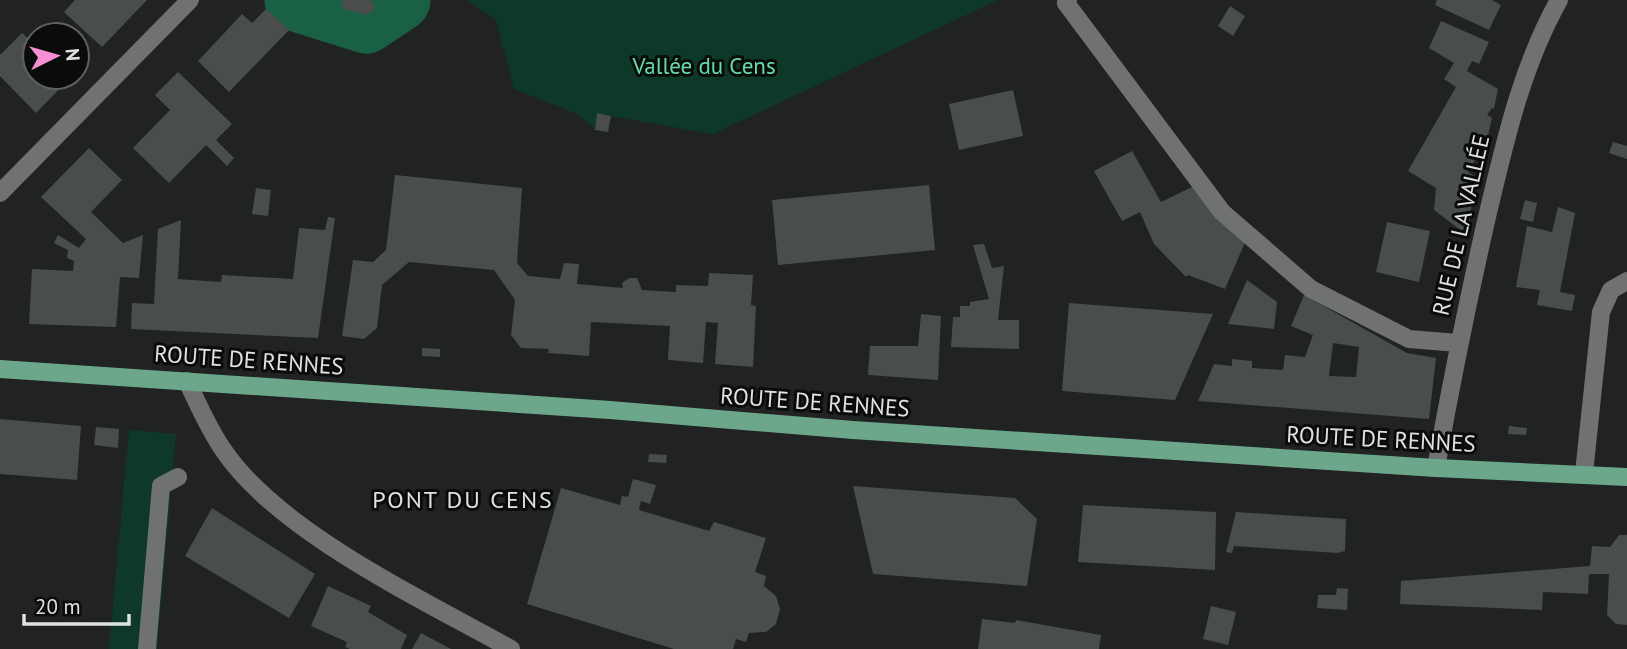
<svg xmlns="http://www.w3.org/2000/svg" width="1627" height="649" font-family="'PT Sans',sans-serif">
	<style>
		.green { fill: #0e3827 }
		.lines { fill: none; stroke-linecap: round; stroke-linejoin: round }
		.river { stroke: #1a6044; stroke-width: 63 }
		.building { fill: #494d4b; fill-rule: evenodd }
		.service { stroke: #6f7270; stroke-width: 18 }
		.minor { stroke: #6f7270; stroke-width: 18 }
		.tertiary { stroke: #6f7270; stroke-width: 18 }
		.primary { stroke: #6ca78c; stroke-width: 18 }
		.labels { text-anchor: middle; stroke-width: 6; stroke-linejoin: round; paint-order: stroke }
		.park-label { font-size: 23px; fill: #63dca8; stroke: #0a0c0b }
		.street-label { font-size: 23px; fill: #e0e2e1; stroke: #0a0c0b }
		.neighbourhood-label { font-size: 24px; letter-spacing: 2px; fill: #e0e2e1; stroke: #0a0c0b }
	</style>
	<rect width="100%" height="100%" fill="#202321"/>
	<g class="green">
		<path d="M467,0H998L713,134L598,114L595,128L577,114L514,89L496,20Z"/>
		<path d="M129,430L176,434L157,649H109Z"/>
	</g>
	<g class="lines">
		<path class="river" d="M296,0L366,22L399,0"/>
	</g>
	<g class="building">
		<path d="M75,0H147L102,47L64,12Z"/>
		<path d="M341,0H370L376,8L366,15L341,8L344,3Z"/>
		<path d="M1437,0H1492L1501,5L1489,30L1435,5Z"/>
		<path d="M1230,6L1245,16L1233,36L1218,26Z"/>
		<path d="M266,9L289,30L229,92L198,61L242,14L252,23Z"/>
		<path d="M1441,21L1489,42L1479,64L1472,61L1467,71L1498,89L1494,109L1492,108L1487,115L1492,118L1487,140L1468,172L1476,177L1472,183L1475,186L1467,201L1472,204L1467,235L1434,210L1436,188L1408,171L1456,87L1444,79L1454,63L1429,48Z"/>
		<path d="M22,33L35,45V77L70,78L36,113L0,76V55Z"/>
		<path d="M178,72L232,124L216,140L234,158L227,166L206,145L169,183L133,148L170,110L155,95Z"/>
		<path d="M1013,90L1023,136L959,150L949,104Z"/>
		<path d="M597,113L611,116L608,132L595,130Z"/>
		<path d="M1613,142L1627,146V159L1609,153Z"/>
		<path d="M89,148L122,180L91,212L123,243L143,235L139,278L120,277L116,327L29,324L32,269L73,271L74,261L67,258L68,250L54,243L58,235L79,248L86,239L41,197Z"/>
		<path d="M1132,151L1161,202L1194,186L1246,240L1225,289L1188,275L1186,277L1154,244L1140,212L1122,221L1094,171Z"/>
		<path d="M395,175L522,188L517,263L528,276L560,279L564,263L579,264L577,284L623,288L622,283L629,278H637L642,290L676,292V285L708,286L709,273L753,275L751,305L756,306L753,367L715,364L718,323L706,322L703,363L668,360L670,326L591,322L589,356L548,353L549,349L521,348L511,335L515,300L494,270L409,262L382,285L377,328L364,339L342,336L353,260L373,262L386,250Z"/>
		<path d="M929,185L935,250L778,265L772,200Z"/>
		<path d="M256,188L271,190L268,216L252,214Z"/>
		<path d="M1525,200L1537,203L1533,222L1520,219Z"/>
		<path d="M1558,207L1575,213L1560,292L1575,295L1572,311L1537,305L1540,290L1516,287L1527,226L1552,232Z"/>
		<path d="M328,217L335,218L318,338L131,329L132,303L154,304L158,229L181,220L178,279L221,282L222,275L293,279L299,228L325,230Z"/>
		<path d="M1387,222L1430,231L1419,282L1376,272Z"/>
		<path d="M984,244L992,268L1004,266L998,320H1019V349L951,347L953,317H960V306H970V302L989,299L973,245Z"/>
		<path d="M1247,280L1277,302L1274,329L1228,324Z"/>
		<path d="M1304,295L1407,353L1436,358L1429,419L1198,401L1214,364L1232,366V359L1252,361V368L1283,370L1285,355L1305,357L1313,335L1291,326ZM1333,343L1359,347L1356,377L1329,376Z"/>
		<path d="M1069,303L1213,314L1175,400L1062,391Z"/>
		<path d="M921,314L941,316L938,380L868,375L870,346H918Z"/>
		<path d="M422,348L440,349V357L422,356Z"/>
		<path d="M0,419L81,426L77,480L0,474Z"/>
		<path d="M1509,426L1527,428L1526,435L1508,434Z"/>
		<path d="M96,427L119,429L118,448L94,445Z"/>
		<path d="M649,454L667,455L666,463L648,462Z"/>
		<path d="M633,479L656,485L650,504L641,501L639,510L709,531L714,522L766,538L755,572L766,576L764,586L776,596L780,609L776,624L766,632L749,633L746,642L736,639L733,649H674L527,604L561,488L620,505L622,496L628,497Z"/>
		<path d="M853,486L1015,498L1037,519L1027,586L873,574Z"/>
		<path d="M1083,505L1216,512L1215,570L1078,562Z"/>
		<path d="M212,508L315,574L289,618L185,556Z"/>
		<path d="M1236,512L1346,519L1345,551L1337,553L1234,546L1232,553L1226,552Z"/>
		<path d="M1619,535H1627V625L1616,624L1607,615L1609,574H1589L1588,594L1543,592L1542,610L1400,604L1401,581L1590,566L1592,546L1610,547Z"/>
		<path d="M328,586L371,606L368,612L407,635L401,649H350L345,647L347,642L311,626Z"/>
		<path d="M1337,588L1348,589L1347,610L1317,608L1318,595H1336Z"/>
		<path d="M1211,606L1236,612L1228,645L1203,639Z"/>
		<path d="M982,619L1015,623L1016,620L1101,635L1099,649H978Z"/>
		<path d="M421,633L451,649H412Z"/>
	</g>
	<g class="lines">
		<path class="service" d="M147,649L161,486L178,477"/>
		<g class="minor">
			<path d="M1068,0L1066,3L1222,212L1311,289L1409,339L1458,343"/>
			<path d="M187,381C198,404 209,430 224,451C280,533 424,600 511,649"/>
			<path d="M1436,468C1451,384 1468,300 1487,217C1505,142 1521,68 1559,0"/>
			<path d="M1584,473L1601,312L1611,290L1627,281"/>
		</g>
		<path class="tertiary" d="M0,193L190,0"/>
		<path class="primary" d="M0,369L610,410L853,430L1436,468L1627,477"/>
	</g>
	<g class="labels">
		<g class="park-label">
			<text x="704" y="74">Vallée du Cens</text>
		</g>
		<g class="street-label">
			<text transform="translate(1461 225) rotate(-77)" y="8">RUE DE LA VALLÉE</text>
			<text transform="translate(249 360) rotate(4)" y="8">ROUTE DE RENNES</text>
			<text transform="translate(815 402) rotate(4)" y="8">ROUTE DE RENNES</text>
			<text transform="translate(1381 439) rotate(3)" y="8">ROUTE DE RENNES</text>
		</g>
		<g class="neighbourhood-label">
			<text x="463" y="508">PONT DU CENS</text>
		</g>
	</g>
	<g transform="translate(56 56) rotate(85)"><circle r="33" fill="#0a0c0b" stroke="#606261" stroke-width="2"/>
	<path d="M0-5L12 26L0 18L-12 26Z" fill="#f690d0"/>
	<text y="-10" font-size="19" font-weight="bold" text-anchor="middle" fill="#e0e2e1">N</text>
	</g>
	<path d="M24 614v10h105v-10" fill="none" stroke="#e0e2e1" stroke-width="3.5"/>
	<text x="35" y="614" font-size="21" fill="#e0e2e1" stroke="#0a0c0b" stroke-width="5" paint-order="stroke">20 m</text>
</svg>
